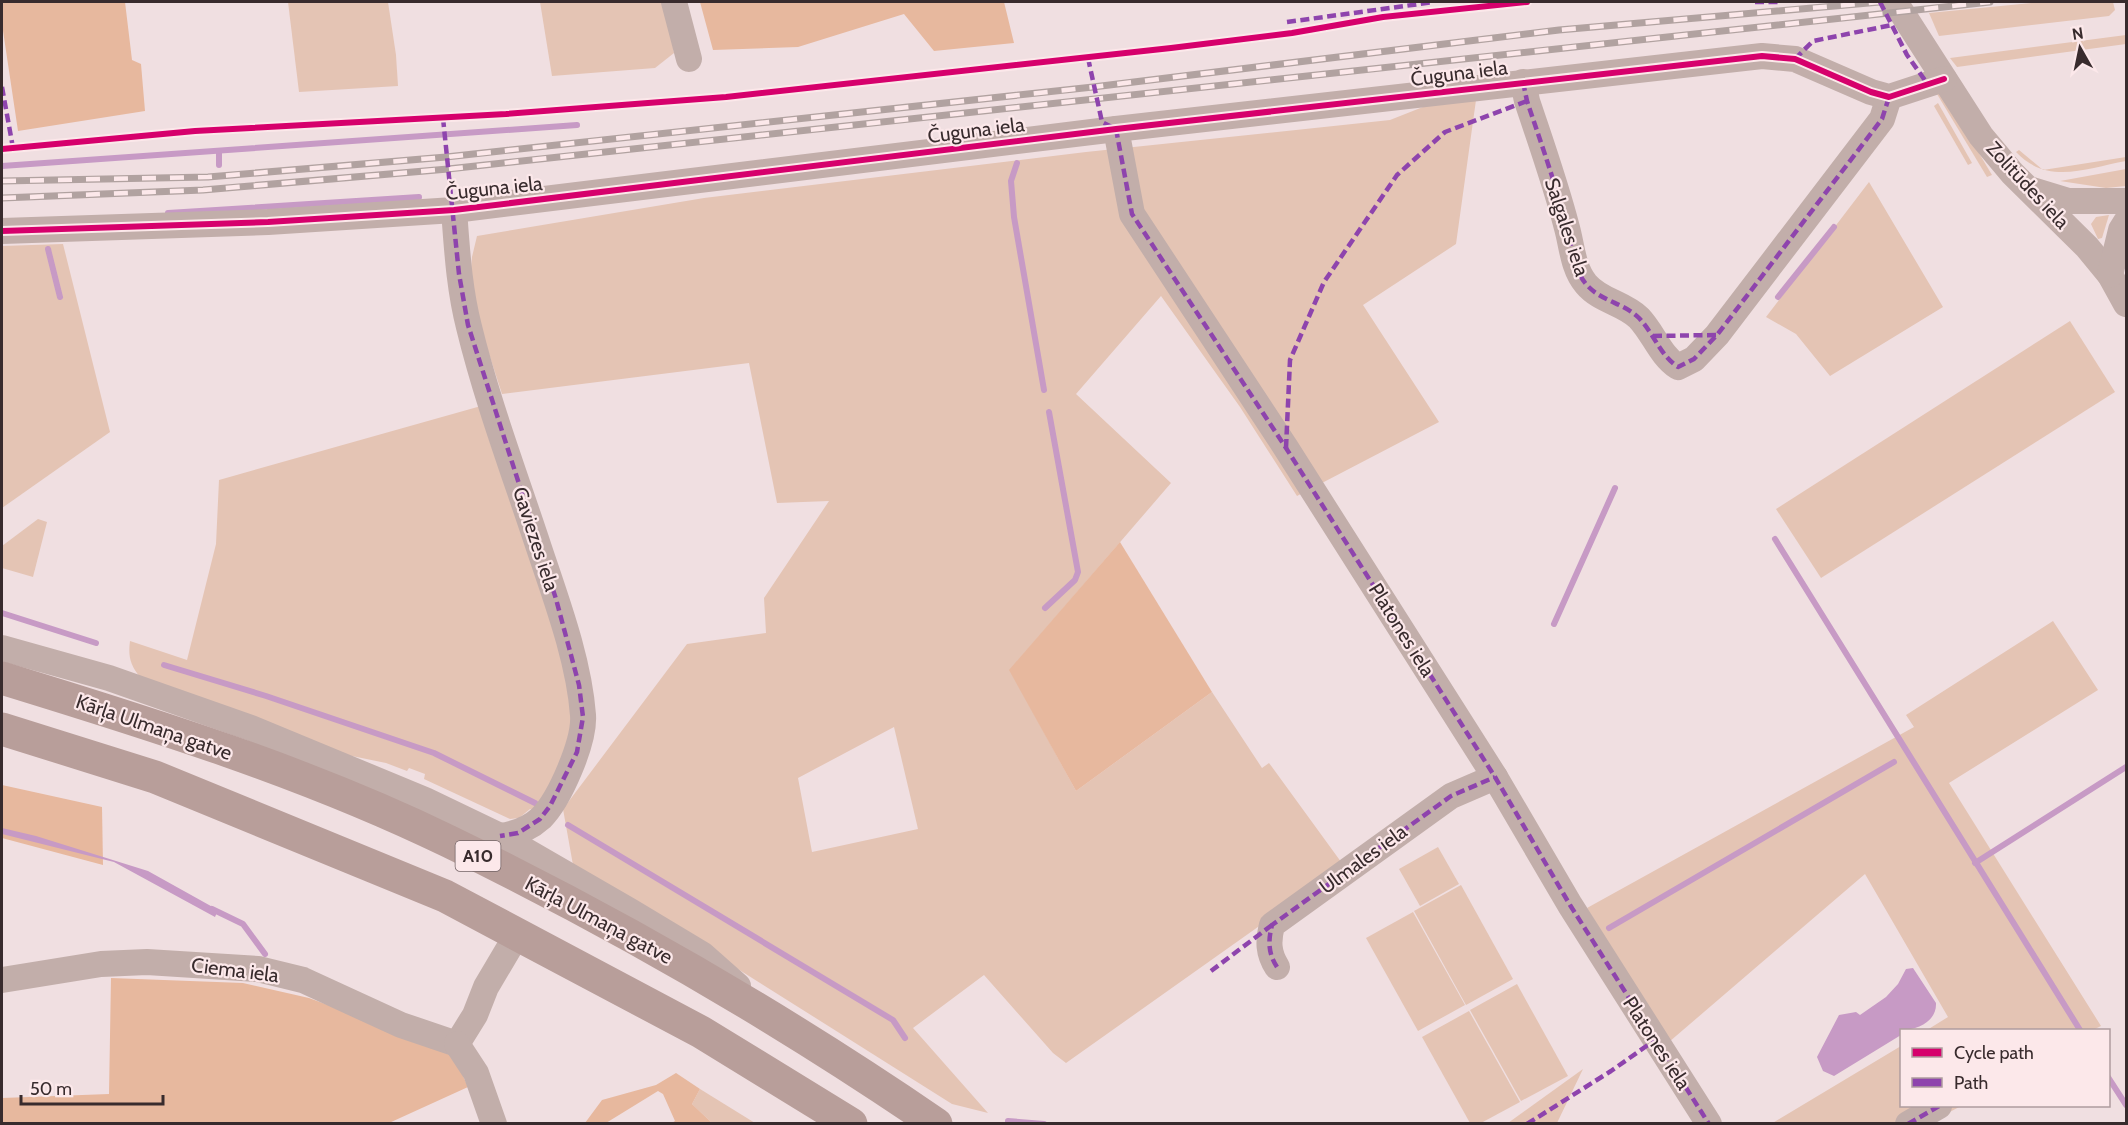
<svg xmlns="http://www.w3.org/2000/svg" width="2128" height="1125" font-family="Cabin,sans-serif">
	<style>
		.green { fill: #e4c4b4; fill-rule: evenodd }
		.forest { fill: #e7b89e }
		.water { fill: #c79ac5 }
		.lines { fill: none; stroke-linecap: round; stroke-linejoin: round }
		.stream { stroke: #c79ac5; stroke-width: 6 }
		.minor { stroke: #c2aeaa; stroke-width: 26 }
		.highway { stroke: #b89e9a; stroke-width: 33 }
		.rail-casing { stroke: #b1a2a0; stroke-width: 7 }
		.rail { stroke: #fce8ea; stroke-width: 4.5; stroke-dasharray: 14; stroke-linecap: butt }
		.quiet { stroke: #8e44ad; stroke-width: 4.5; stroke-dasharray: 9 4.5; stroke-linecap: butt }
		.cycleway-casing { stroke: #fce8ea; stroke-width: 10 }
		.cycleway { stroke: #d6006c; stroke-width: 6 }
		.labels { text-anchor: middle; stroke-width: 4.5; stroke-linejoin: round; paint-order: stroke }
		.shield { fill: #fce8ea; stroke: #736466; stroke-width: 1.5 }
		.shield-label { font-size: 18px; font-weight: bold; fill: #382b2d }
		.street-label { font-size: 20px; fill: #382b2d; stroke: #fce8ea }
	</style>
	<rect width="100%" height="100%" fill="#f0dfe1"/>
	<g class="green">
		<path d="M288,2H388L396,55L398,86L299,92Z"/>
		<path d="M540,2H666L674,53L655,68L552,76Z"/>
		<path d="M2043,2H2113L2115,10L2109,16L1939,36L1929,13Z"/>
		<path d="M2126,35V44L1957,67L1950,58Z"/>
		<path d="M1942,91L1992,175L1987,177L1937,94Z"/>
		<path d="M1476,100L1456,244L1363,305L1439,422L1297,496L1240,407L1161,296L1076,394L1171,483L1010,670L1076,791L1212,692L1262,768L1269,763L1344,866L1066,1063L1053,1053L984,975L913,1028L988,1113L952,1104L573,865L563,809L687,644L766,633L764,598L829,501L777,503L749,363L502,394L469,292L472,257L477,236L704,198L1086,152L1390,120L1433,103ZM894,727L918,829L812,852L798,778Z"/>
		<path d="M1938,103L1972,163L1968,165L1938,113L1934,106Z"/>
		<path d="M2019,150L2043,170L2126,157V161C2087,168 2048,186 2016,152Z"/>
		<path d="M2126,169V186L2106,188L2060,181Z"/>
		<path d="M1869,182L1943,307L1830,376L1796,334L1766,317Z"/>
		<path d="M2109,215L2102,238L2098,239L2091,224L2096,217Z"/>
		<path d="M63,244L110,432L2,508V246Z"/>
		<path d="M2070,321L2115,392L1821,578L1776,509Z"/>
		<path d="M481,406L575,690L573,730L548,791L535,811L530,809L519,818L510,819L424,779L425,774L409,768L407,771L386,763L347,755L140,677C130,665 128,656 130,641L187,660L216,544L219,480Z"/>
		<path d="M38,519L47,522L33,577L2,568V546Z"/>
		<path d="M2053,621L2098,690L1949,783L2101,1026L2093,1030H1927L1948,1017L1865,874L1669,1042L1587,908L1914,727L1906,715Z"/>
		<path d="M1438,847L1459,884L1420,906L1399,869Z"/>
		<path d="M1461,885L1513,979L1466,1005L1414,911Z"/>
		<path d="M1413,912L1465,1005L1418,1031L1366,938Z"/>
		<path d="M1517,984L1568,1076L1521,1101L1470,1010Z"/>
		<path d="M1469,1011L1520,1102L1481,1123H1470L1422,1037Z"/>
		<path d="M1901,1046L1902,1106H1961L1929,1123L1771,1124Z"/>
		<path d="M1583,1069L1557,1123H1508Z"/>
		<path d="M700,1089L755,1123H712L692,1104Z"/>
	</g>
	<g class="forest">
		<path d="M2,2H125L132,60L141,64L145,111L18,131L2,24Z"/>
		<path d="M700,2H1004L1014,43L934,51L904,14L798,47L713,50Z"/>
		<path d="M1120,542L1212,692L1076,791L1009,670Z"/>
		<path d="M2,785L102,807L103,865L2,838Z"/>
		<path d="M111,978L243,983L309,998L452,1051L468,1087L389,1123L2,1124V1098L109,1094Z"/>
		<path d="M676,1073L700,1089L692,1104L712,1123H672L675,1121L663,1094L658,1091L606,1123H585L602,1100L656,1085Z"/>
	</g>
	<g class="water">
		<path d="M2,828L36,836L148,871L218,910L215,917L114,862L2,834Z"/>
		<path d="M1913,968L1936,1003C1937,1021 1918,1030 1902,1030L1901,1035L1834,1076L1823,1071L1817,1057L1839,1015L1856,1012L1860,1015L1886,997L1898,984L1906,969Z"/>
	</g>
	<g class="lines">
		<g class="stream">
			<path d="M219,152V165"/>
			<path d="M1017,163L1011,181L1014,217L1044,390"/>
			<path d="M2,166L577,125"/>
			<path d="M168,213L419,197"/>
			<path d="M48,249L60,297"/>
			<path d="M1778,297L1834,227"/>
			<path d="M1775,539L2080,1030"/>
			<path d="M1045,608L1075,580L1078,572L1049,412"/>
			<path d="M2,613L96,643"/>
			<path d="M1554,624L1615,488"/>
			<path d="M164,665L266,696L434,753L535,803"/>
			<path d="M568,825L893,1020L905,1038"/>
			<path d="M1975,863L2126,767"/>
			<path d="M212,909L243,924L265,954"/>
			<path d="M1609,928L1894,762"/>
			<path d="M2108,1077L2126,1105"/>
			<path d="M1008,1121L1044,1124"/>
		</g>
		<g class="minor">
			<path d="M674,2L689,59"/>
			<path d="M1895,2L1981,136L2012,173L2087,247L2110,275L2126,304"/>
			<path d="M1523,82L1527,101C1541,143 1556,185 1567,228C1572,246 1573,269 1586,284C1600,301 1624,303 1639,318C1654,334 1660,355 1678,367L1694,359L1717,335L1882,119L1889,97"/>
			<path d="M1116,129L1132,214L1286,448L1495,777L1570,905L1709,1124"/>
			<path d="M2032,190L2068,201H2126"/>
			<path d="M454,210C457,249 459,288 469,327C487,401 515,475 539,548C556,599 579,660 583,715C585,741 560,799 541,818C529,829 515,834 500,836"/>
			<path d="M2,231L268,222L454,210L1116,129L1762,56L1795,59L1871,92L1889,97L1944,79"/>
			<path d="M2110,275L2121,230L2126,222"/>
			<path d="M2,648L109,678L251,728L425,800L500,836L630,911L703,955L738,986"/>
			<path d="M1277,967C1268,953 1268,941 1272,925L1451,796L1495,777"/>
			<path d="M2,980L101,964L147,962L258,969L303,980L401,1025L457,1044"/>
			<path d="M457,1044L475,1015L486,987L518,933"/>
			<path d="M457,1044L476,1073L494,1124"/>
			<path d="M1908,1124L1939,1106"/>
		</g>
		<g class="highway">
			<path d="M2,678C152,724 306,772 448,841C617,923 781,1018 936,1124"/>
			<path d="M2,729L155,777L445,896L701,1032L851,1124"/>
		</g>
		<g class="rail-casing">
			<g id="rail">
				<path d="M2,181L208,177L446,157L1093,87L1559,30L1880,2"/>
				<path d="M2,198L203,190L448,169L1990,2"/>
			</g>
		</g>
		<use href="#rail" class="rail"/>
		<g class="quiet">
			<path d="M1755,2H1780"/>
			<path d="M1880,2L1907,55L1929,86"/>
			<path d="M1287,22L1434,2"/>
			<path d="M1088,58L1102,122L1116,129L1132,214L1286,448L1495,777L1570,905L1709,1124"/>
			<path d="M1795,59L1813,41L1892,25"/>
			<path d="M1523,82L1527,101C1541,143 1556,185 1567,228C1572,246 1573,269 1586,284C1600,301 1624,303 1639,318C1654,334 1660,355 1678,367L1694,359L1717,335L1882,119L1889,97"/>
			<path d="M2,87L13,148"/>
			<path d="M443,118L459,274L468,325L556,599L579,685L583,717L577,752L550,806L540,819L518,833L500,836"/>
			<path d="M1653,336L1717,335"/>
			<path d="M1286,448L1290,360L1324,282L1397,175L1445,132L1527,101"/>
			<path d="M1277,967C1268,953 1268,941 1272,925L1451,796L1495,777"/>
			<path d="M1211,971L1272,925"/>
			<path d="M1527,1124L1611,1071L1655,1040"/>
			<path d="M1908,1124L1939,1106"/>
		</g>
		<g class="cycleway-casing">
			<g id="cycleway">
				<path d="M2,149L195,131L506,114L726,97L1171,48L1292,33L1383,17L1527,2"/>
				<path d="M2,231L268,222L454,210L1116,129L1762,56L1795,59L1871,92L1889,97L1944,79"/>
			</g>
		</g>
		<use href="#cycleway" class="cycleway"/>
	</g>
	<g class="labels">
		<rect class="shield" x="455.5" y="841" width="45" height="30" rx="4.5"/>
		<g class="shield-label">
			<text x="478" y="862">A10</text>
		</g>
		<g class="street-label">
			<text transform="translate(1459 73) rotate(-7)" y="7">Čuguna iela</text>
			<text transform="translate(976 130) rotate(-7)" y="7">Čuguna iela</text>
			<text transform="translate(2028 185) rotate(47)" y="7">Zolitūdes iela</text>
			<text transform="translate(494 188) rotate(-6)" y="7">Čuguna iela</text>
			<text transform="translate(1567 227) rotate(72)" y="7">Salgales iela</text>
			<text transform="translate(536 539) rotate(72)" y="7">Gaviezes iela</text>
			<text transform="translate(1402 630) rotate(58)" y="7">Platones iela</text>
			<text transform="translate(154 727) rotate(19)" y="7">Kārļa Ulmaņa gatve</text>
			<text transform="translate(1363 859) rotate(-36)" y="7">Ulmales iela</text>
			<text transform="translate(599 920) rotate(28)" y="7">Kārļa Ulmaņa gatve</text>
			<text transform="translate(235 970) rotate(7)" y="7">Ciema iela</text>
			<text transform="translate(1657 1043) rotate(57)" y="7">Platones iela</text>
		</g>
	</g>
	<rect width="2128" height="1125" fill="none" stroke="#382b2d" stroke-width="6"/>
	<rect x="1900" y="1029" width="210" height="78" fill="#fce8ea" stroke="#ae9c9e" stroke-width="1.5"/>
	<rect x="1912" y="1048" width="30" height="9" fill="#d6006c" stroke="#ae9c9e" stroke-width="1.5"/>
	<text x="1954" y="1059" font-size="18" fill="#382b2d">Cycle path</text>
	<rect x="1912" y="1078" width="30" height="9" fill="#8e44ad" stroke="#ae9c9e" stroke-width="1.5"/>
	<text x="1954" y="1089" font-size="18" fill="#382b2d">Path</text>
	<g transform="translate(2080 48) rotate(351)" stroke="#fce8ea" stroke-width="4.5" paint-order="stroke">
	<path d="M0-4.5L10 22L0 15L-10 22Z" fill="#382b2d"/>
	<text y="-9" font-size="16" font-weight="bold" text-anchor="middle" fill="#382b2d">N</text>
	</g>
	<path d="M21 1095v9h142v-9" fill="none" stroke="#382b2d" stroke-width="3"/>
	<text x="30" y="1095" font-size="18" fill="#382b2d" stroke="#fce8ea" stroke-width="4.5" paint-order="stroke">50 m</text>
</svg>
